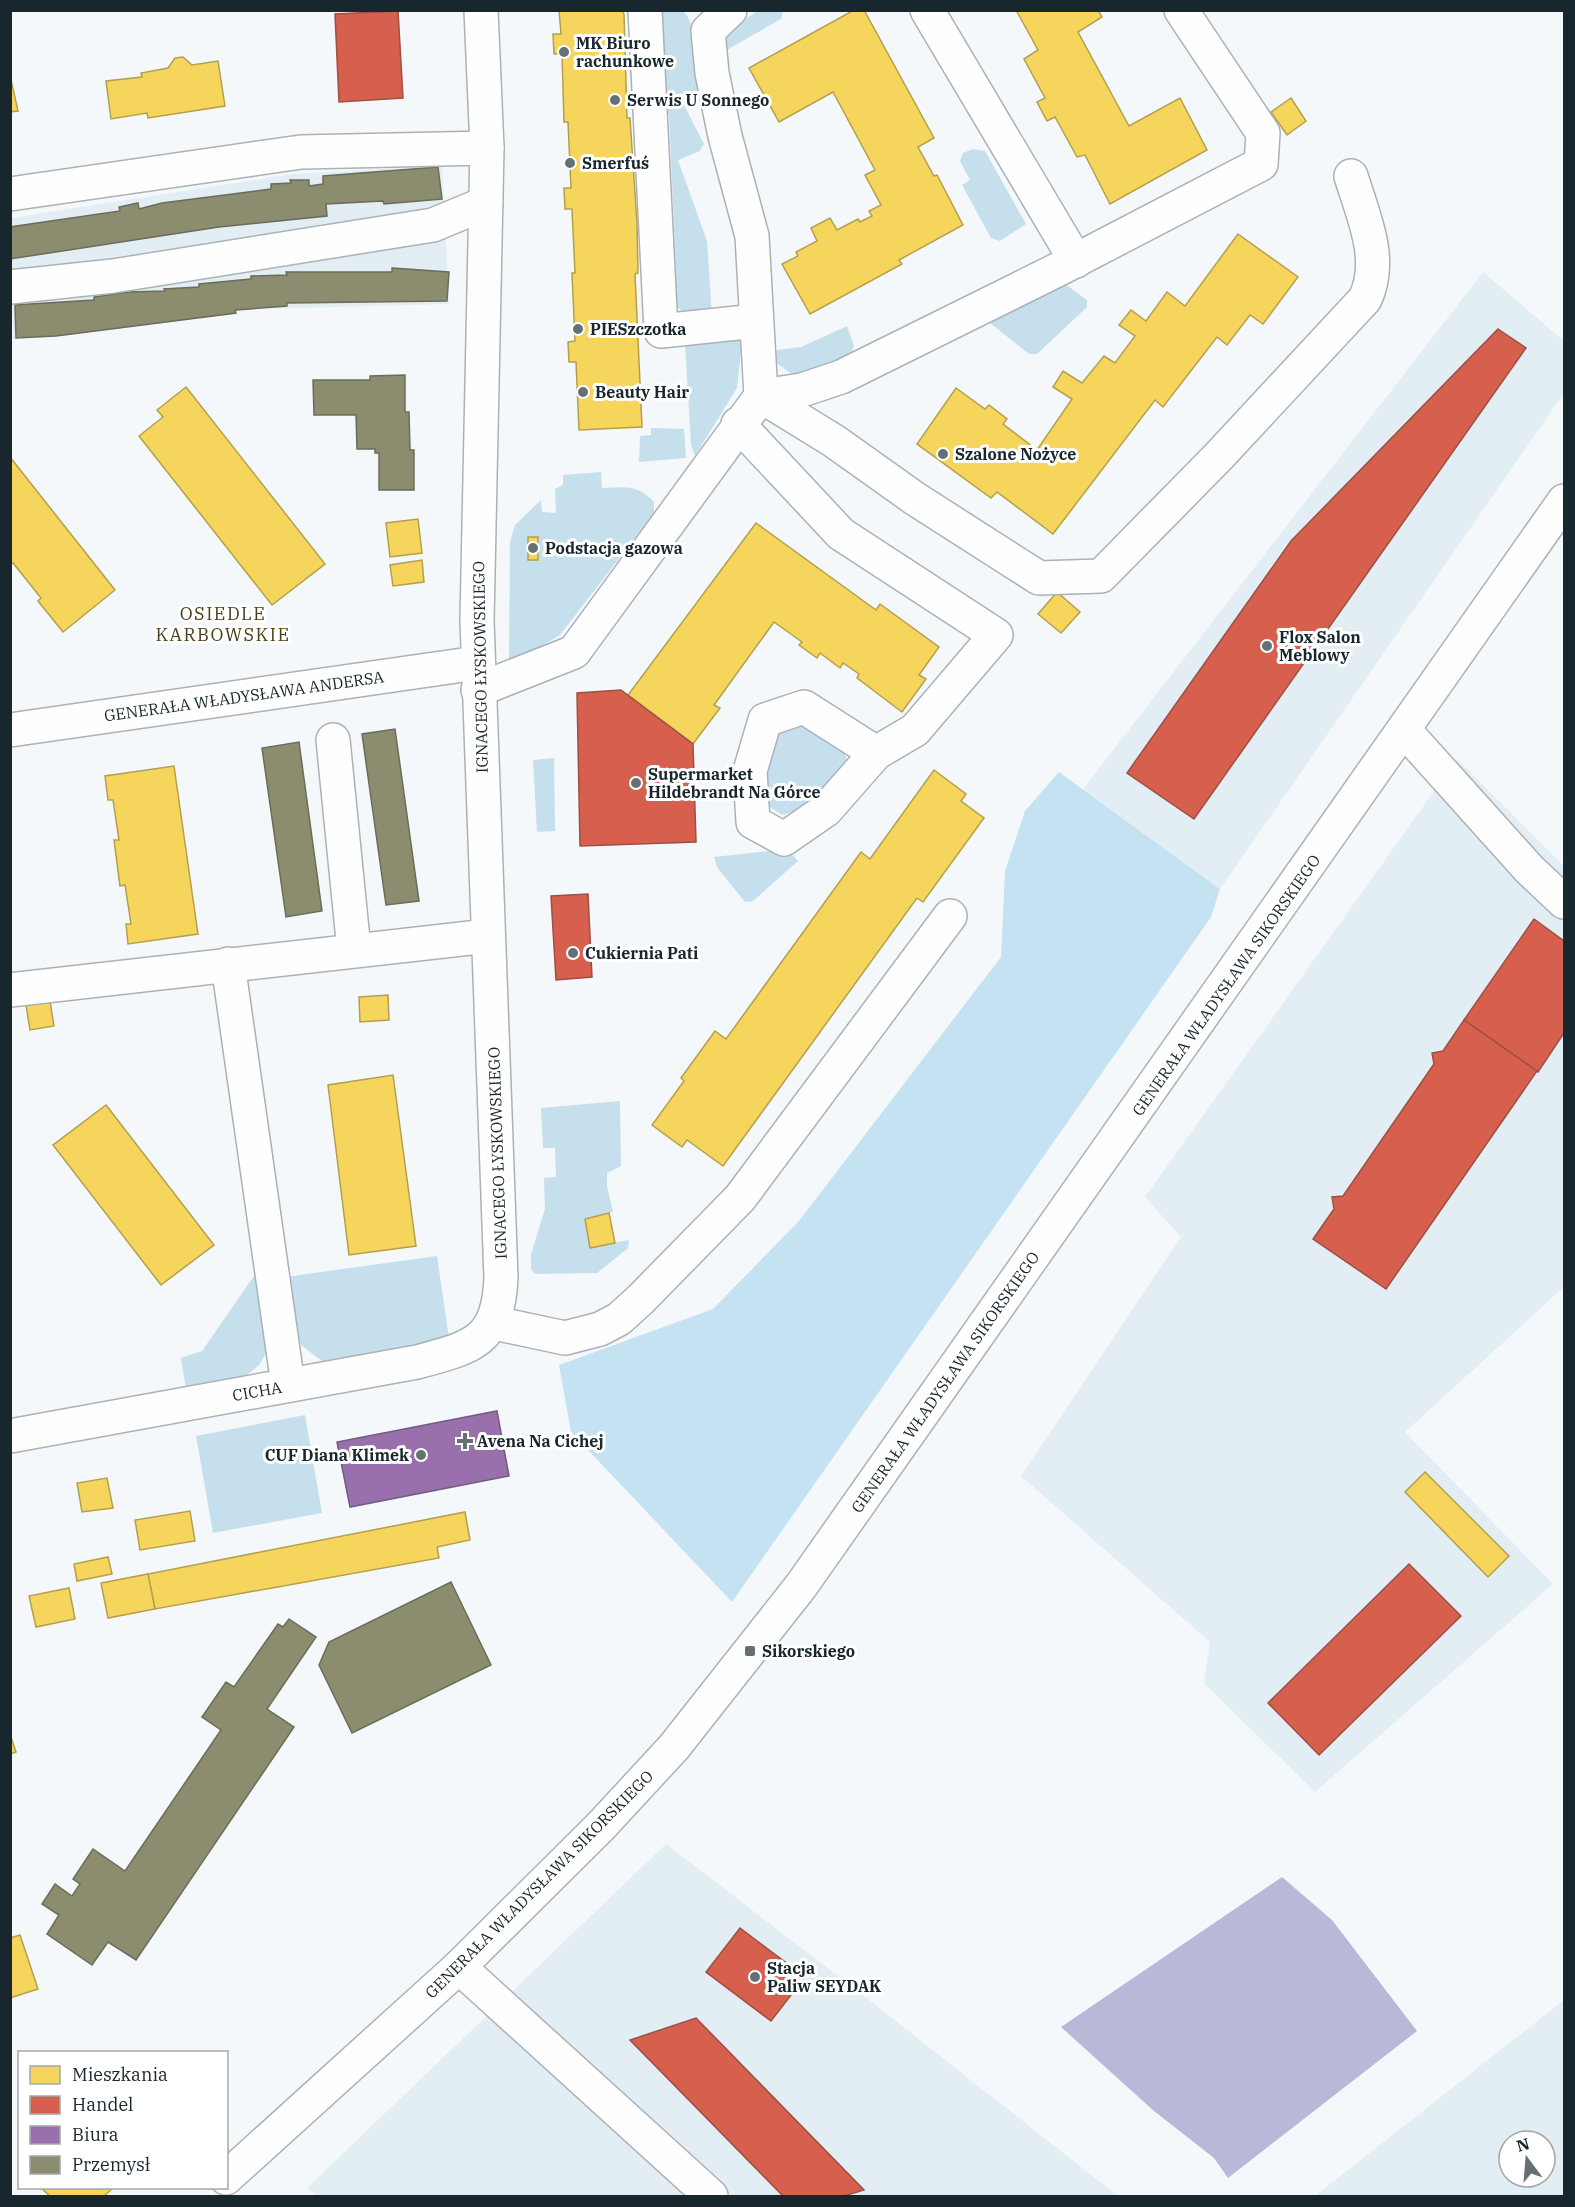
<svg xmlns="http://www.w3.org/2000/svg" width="1575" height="2207" font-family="'IBM Plex Serif',serif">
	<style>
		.built { fill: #e3edf4; fill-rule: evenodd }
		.green { fill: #c5dfed }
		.forest { fill: #c4e2f2 }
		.water { fill: #b8b8d8 }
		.homes { fill: #f6d55c; stroke: #b3a04e; stroke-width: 1.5 }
		.shops { fill: #d6604d; stroke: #9d4f43; stroke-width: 1.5 }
		.offices { fill: #9970ab; stroke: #725a85; stroke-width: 1.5 }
		.industry { fill: #8c8c6e; stroke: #696d5a; stroke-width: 1.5 }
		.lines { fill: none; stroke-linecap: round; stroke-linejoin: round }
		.minor-casing { stroke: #aab2b6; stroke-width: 36 }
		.major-casing { stroke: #aab2b6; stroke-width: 36 }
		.minor { stroke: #fefefe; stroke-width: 33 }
		.major { stroke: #fefefe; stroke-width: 33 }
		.poi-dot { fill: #657075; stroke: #fff; stroke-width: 2 }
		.labels { text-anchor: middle; stroke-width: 6; stroke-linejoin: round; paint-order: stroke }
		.poi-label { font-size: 16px; font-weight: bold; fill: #18262d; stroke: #fff; text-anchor: start }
		.street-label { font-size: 16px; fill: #18262d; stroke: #fff }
		.neighbourhood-label { font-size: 18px; letter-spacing: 1.5px; fill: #4a3e15; stroke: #fff }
	</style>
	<rect width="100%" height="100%" fill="#f5f8fa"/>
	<g class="built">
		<path d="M442,166L449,304L260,309L13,339L11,218L293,174Z"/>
		<path d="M1483,272L1564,341V393L1220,889L1083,789Z"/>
		<path d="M1457,759L1564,866V1287L1405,1432L1553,1584L1315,1792L1204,1683L1210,1642L1021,1476L1181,1237L1145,1197Z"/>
		<path d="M666,1844L869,2000L1118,2196H318L307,2188Z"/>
		<path d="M1564,2000V2196H1315ZM1509,2141H1545V2177H1509Z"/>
	</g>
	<g class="green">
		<path d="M660,11H683C698,25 701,73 704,94L684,105L704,144L700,151L678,160L707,241L712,315L685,313L674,305L671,273L676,271L669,114L664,113Z"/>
		<path d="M758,11L783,12L781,19L718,55C725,31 738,23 758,11Z"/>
		<path d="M973,149L985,151L1026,224L1000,241L991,238L962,185L970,180L960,161L963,153Z"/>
		<path d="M1065,284L1087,300V307L1037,354H1029L990,323Z"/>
		<path d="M847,326L854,346L850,357L797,377L776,363L774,354L777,350L801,347Z"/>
		<path d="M736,333L742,340L737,388L695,456L691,445L685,343Z"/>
		<path d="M651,428L684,429L686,458L639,462L640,436L651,435Z"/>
		<path d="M601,472L602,488C625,487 638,484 654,502V513L560,635L535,650L509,659L510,542L515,525L541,500L542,512L556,513L555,489L563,485V475Z"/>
		<path d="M799,716L844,748L848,767L806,808L782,815L770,807C767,793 763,748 772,736C778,728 791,722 799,716Z"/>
		<path d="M554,758L555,831L537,832L533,760Z"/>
		<path d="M787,849L798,861L753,901L745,902L717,867L714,857Z"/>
		<path d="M620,1101L621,1166L607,1173V1186L613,1212L585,1219L590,1247L629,1240L628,1248L597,1273L535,1274L531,1269V1254L545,1209L544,1178L556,1177L555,1148H543L541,1108Z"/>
		<path d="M437,1256L449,1338L428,1347L327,1365L301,1345L291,1319L285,1277Z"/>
		<path d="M258,1270L267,1352L259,1365L244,1378L186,1390L181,1358L202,1351Z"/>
		<path d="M305,1415L322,1513L213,1533L196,1436Z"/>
	</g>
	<path class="forest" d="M1059,772L1220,889L1211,917L732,1602L571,1432L559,1365L713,1309L799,1221L1001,957L1005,871L1025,811Z"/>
	<path class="water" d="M1282,1877L1332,1920L1417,2031L1228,2178L1214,2158L1154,2111L1061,2027Z"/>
	<g class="homes">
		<path d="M559,10H622L624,14L627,118H630L637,223L638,273L635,274L642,427L579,430L576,362H569L568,342L575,341L572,273H575L572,209H565L564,188H571L568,122H564L562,54H554L553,34H561Z"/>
		<path d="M854,10H864L934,138L918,147L934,176L937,175L963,225L899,260L902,264L810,314L782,264L798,256L796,252L817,241L811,228L830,218L837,230L858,219L860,222L872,216L869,211L881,205L865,175L875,170L833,92L779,122L749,68Z"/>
		<path d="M1016,10H1098L1102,17L1078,32L1129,126L1180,98L1207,150L1110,204L1085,155L1077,157L1055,117L1047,121L1037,102L1045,98L1024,59L1038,50Z"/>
		<path d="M183,57L192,65L218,61L225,106L148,118L147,113L111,119L106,81L142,77L141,73L168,68L175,58Z"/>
		<path d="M10,75L18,111L10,112Z"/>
		<path d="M1291,98L1306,121L1287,135L1271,112Z"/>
		<path d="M1238,234L1298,277L1263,324L1250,315L1227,345L1217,337L1163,407L1155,400L1053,534L997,492L991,498L917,444L956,388L985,409L989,405L1007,419L1003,424L1037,450L1072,399L1053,387L1063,371L1082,383L1104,356L1115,363L1135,336L1119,325L1131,310L1146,321L1167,292L1185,306Z"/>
		<path d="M186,387L325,564L272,605L139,436L163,417L157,410Z"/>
		<path d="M10,457L115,590L63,632L38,601L41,598L13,563L10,564Z"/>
		<path d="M418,519L422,553L390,557L386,523Z"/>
		<path d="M756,523L876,610L880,604L939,647L919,675L926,679L902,712L857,678L859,674L843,663L840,668L820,653L817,658L799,645L802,642L774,622L714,705L720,708L693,744L628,695Z"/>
		<rect x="528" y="537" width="10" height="23"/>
		<path d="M422,560L424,582L393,586L390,565Z"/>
		<path d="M1057,592L1080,612L1061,633L1038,614Z"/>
		<path d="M174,766L198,934L128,944L126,924H131L125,885L120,886L114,840H119L113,800H108L105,776Z"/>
		<path d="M934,770L966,794L961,801L984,818L923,902L917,898L723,1166L687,1140L682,1147L652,1125L684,1081L681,1078L715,1031L726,1039L861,852L870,859Z"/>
		<path d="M388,995L389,1020L360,1022L359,997Z"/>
		<path d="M50,1001L54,1026L30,1030L26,1005Z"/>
		<path d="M393,1075L416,1246L349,1255L328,1085Z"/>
		<path d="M106,1105L214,1245L161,1285L53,1145Z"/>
		<path d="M609,1213L615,1243L590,1248L585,1219Z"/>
		<path d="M1425,1472L1509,1556L1488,1577L1405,1492Z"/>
		<path d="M107,1478L113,1508L82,1512L77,1483Z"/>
		<path d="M190,1511L195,1541L140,1550L135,1520Z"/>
		<path d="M465,1512L470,1540L437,1547L439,1558L155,1609L148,1574Z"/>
		<path d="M108,1557L112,1574L77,1581L74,1564Z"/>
		<path d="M148,1574L155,1609L108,1618L101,1583Z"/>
		<path d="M69,1588L75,1619L36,1627L29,1596Z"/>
		<path d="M10,1734L16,1752L10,1754Z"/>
		<path d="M20,1935L38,1989L10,1998V1938Z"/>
		<path d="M41,2188H113L104,2196H50Z"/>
	</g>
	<g class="shops">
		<path d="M398,11L403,98L339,102L335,14Z"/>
		<path d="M1498,329L1526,348L1194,819L1127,773L1291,541Z"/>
		<path d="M621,690L693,744L696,842L580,846L577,693Z"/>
		<path d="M588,894L592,977L556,980L551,896Z"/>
		<path d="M1534,919L1564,941V1033L1538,1072L1464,1020Z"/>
		<path d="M1464,1020L1537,1071L1386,1289L1313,1239L1334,1209L1332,1197L1343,1196L1434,1064L1432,1053L1443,1051Z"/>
		<path d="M1409,1564L1461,1616L1319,1755L1268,1703Z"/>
		<path d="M740,1928L805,1977L771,2021L706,1972Z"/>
		<path d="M696,2018L864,2190L844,2196H783L630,2040Z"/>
	</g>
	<path class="offices" d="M497,1411L509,1476L350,1507L337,1442Z"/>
	<g class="industry">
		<path d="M438,167L442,199L384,204L383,201L326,204L327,216L219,227L10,259V227L120,211L119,207L138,203L139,209L162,203L271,189V184L291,183L290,180H309V186L323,184V176Z"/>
		<path d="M392,268L449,272L447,301L287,303V306L235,310L236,313L56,336L16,338L15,305L94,300V297L129,292L165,291L164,289L199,287V284L251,279V276L287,275L286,272H392Z"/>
		<path d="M405,375V412H409L410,450H414V490H379V453H375V449H357L356,415H314L313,380H370V376Z"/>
		<path d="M395,729L419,901L386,905L362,734Z"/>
		<path d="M299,742L322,911L286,917L262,748Z"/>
		<path d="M451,1582L491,1665L352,1733L319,1665L329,1642Z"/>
		<path d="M289,1619L316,1637L267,1709L294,1727L136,1960L108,1942L92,1965L47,1934L59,1915L42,1904L55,1884L72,1896L80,1884L73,1879L93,1849L125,1871L221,1730L202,1717L226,1682L234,1687L278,1624L283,1627Z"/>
	</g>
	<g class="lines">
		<g class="minor-casing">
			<g id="minor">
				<path d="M645,10L661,331L756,321"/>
				<path d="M730,10L708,31L712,73L725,136L752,236L761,396"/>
				<path d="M927,10L1076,261"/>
				<path d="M10,194L301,152L487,148"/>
				<path d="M10,287L113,276L433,225L486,203"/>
				<path d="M761,396L834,441L914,498L1039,578L1101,576L1219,456L1365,299C1384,259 1363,216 1351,176"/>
				<path d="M738,424L841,534L996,635L915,730L876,753L826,810L784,839L753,822L750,771L765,720L804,707L876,753"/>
				<path d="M478,690L574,652L761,396L802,390L841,377L1063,267L1261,164L1263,133L1181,10"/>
				<path d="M10,730L477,663"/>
				<path d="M1405,731L1529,869L1564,902"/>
				<path d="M333,740L354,950"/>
				<path d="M228,964L288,1385"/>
				<path d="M10,990L488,936"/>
				<path d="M494,1323L565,1338L600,1329L619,1319L641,1299L740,1198L950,916"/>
				<path d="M10,1436L417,1362C473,1347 498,1342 501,1278L477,620L487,148L481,10"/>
				<path d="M459,1967L711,2196"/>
			</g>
		</g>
		<g class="major-casing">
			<path id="major" d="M226,2178L459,1967L601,1826L674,1747L801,1586L1564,501"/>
		</g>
		<use href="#minor" class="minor"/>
		<use href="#major" class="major"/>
	</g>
	<g class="poi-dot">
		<circle cx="564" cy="52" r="6"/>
		<circle cx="615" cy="100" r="6"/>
		<circle cx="570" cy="163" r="6"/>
		<circle cx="578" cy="329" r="6"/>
		<circle cx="583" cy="392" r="6"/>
		<circle cx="943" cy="454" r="6"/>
		<circle cx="533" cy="548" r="6"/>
		<circle cx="1267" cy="646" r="6"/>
		<circle cx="636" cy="783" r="6"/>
		<circle cx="573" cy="953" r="6"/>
		<path d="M462 1432h6v6h6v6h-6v6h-6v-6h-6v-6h6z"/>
		<circle cx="421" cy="1455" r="6"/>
		<rect x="744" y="1645" width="12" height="12" rx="3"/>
		<circle cx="755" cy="1977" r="6"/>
	</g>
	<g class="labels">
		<g class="poi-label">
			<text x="576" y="49">MK Biuro<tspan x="576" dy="18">rachunkowe</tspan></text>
			<text x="627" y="106">Serwis U Sonnego</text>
			<text x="582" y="169">Smerfuś</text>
			<text x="590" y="335">PIESzczotka</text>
			<text x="595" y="398">Beauty Hair</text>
			<text x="955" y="460">Szalone Nożyce</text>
			<text x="545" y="554">Podstacja gazowa</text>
			<text x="1279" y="643">Flox Salon<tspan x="1279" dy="18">Meblowy</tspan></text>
			<text x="648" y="780">Supermarket<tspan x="648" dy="18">Hildebrandt Na Górce</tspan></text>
			<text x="585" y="959">Cukiernia Pati</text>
			<text x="477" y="1447">Avena Na Cichej</text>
			<text x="409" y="1461" text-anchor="end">CUF Diana Klimek</text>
			<text x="762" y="1657">Sikorskiego</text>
			<text x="767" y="1974">Stacja<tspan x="767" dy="18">Paliw SEYDAK</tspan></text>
		</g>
		<g class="street-label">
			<text transform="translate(480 667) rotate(-91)" y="6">IGNACEGO ŁYSKOWSKIEGO</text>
			<text transform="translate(244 696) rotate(-8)" y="6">GENERAŁA WŁADYSŁAWA ANDERSA</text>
			<text transform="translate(1226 985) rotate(-55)" y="6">GENERAŁA WŁADYSŁAWA SIKORSKIEGO</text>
			<text transform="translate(497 1153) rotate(-92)" y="6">IGNACEGO ŁYSKOWSKIEGO</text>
			<text transform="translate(945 1382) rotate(-55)" y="6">GENERAŁA WŁADYSŁAWA SIKORSKIEGO</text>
			<text transform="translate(257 1391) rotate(-10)" y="6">CICHA</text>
			<text transform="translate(539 1884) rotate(-45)" y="6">GENERAŁA WŁADYSŁAWA SIKORSKIEGO</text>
		</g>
		<g class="neighbourhood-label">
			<text x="223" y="620">OSIEDLE<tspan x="223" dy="21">KARBOWSKIE</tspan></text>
		</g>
	</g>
	<rect width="1575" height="2207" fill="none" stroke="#18262d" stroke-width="24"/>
	<rect x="18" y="2051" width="210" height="138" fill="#ffffff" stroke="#a3a8ab" stroke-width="1.5"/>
	<rect x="30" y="2066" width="30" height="18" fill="#f6d55c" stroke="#a3a8ab" stroke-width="1.5"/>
	<text x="72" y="2081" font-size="18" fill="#18262d">Mieszkania</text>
	<rect x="30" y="2096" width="30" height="18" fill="#d6604d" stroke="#a3a8ab" stroke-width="1.5"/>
	<text x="72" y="2111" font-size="18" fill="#18262d">Handel</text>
	<rect x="30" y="2126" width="30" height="18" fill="#9970ab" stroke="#a3a8ab" stroke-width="1.5"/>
	<text x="72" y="2141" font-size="18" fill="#18262d">Biura</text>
	<rect x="30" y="2156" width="30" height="18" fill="#8c8c6e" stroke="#a3a8ab" stroke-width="1.5"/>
	<text x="72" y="2171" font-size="18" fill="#18262d">Przemysł</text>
	<g transform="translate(1527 2159) rotate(344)"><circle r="28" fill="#ffffff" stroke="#a3a8ab" stroke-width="1.5"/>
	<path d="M0-4.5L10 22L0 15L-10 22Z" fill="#657075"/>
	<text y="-9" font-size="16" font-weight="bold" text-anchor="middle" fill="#18262d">N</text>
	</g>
</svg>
